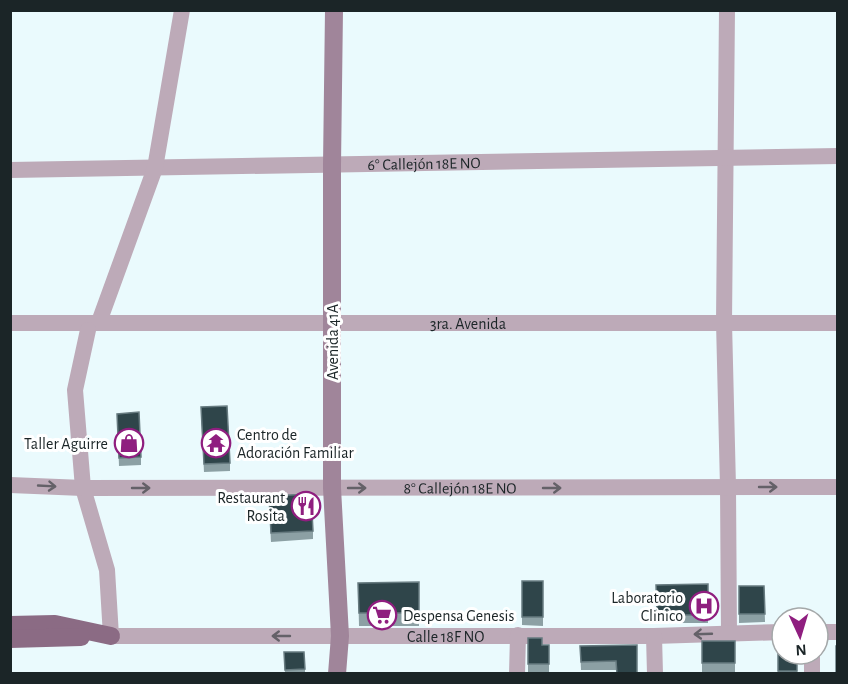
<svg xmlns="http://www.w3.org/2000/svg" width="848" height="684" font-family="'Alegreya Sans',sans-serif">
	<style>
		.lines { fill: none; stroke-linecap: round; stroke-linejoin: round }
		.street { stroke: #bdaab8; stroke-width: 16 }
		.secondary { stroke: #a0859a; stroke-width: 18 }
		.primary { stroke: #8b6b84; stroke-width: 18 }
		.wall { fill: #8ca0a4 }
		.building { fill: #2f454a; stroke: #677b80; stroke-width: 1.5 }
		.oneway { stroke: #646168 }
		.labels { text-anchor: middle; stroke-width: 6; stroke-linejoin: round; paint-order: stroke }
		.street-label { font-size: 16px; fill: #1b2527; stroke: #fff }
		.poi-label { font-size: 16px; fill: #1b2527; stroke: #fff; text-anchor: end }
	</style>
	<rect width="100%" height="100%" fill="#eafafd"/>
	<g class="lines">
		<g class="street">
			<path d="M727,10L724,322L728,487L729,633"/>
			<path id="s1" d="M10,170L838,156"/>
			<path d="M99,322L155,168L182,10"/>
			<path id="s2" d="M10,323H838"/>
			<path id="s3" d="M88,330L75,390L83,488L107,570L111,636H654L782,632"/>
			<path id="s4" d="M10,485L83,488L838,487"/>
			<path d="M818,632H838"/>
			<path d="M654,636L655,674"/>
			<path d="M812,654V674"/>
			<path d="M517,674L518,635"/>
		</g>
		<path class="secondary" d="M334,10L332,165V488L340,636L337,674"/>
		<g class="primary">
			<path d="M10,625L55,624L111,636"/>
			<path d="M10,639L81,637"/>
		</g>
	</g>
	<g class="wall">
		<path d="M117,414L141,457V465L119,466Z"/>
		<path d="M201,415L230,463V471L204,472Z"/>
		<path d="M269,505L313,531V539L271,542Z"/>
		<path d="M522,581H543V626L522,625Z"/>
		<path d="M419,582V626H359L358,583Z"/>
		<path d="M708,584V623H657L656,585Z"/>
		<path d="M739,586H764L765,622L739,623Z"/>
		<path d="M528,638L542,645H549V672H528Z"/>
		<rect x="702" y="641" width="33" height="33"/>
		<path d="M637,645L616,670H581L580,646Z"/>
		<path d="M778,650L797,654V674H778Z"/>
		<path d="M284,652L305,669V673L285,674Z"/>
	</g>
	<g class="building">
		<path d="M227,406L230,463L204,464L201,407Z"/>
		<path d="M139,412L141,457L119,458L117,414Z"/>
		<path d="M311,494L313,531L271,533L269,496Z"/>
		<rect x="522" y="581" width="21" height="36"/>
		<path d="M419,582V613H359L358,583Z"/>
		<path d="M708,584V615H657L656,585Z"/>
		<path d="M739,586H764L765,614H739Z"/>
		<path d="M528,638H542V645H549V664H528Z"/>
		<rect x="702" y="641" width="33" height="22"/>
		<path d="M637,645V674H617L616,661L581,662L580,646Z"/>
		<rect x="836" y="646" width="1" height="28"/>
		<path d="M778,650H782V654H797V671H778Z"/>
		<path d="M284,652H304L305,669L285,670Z"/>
	</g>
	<defs><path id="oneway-shaft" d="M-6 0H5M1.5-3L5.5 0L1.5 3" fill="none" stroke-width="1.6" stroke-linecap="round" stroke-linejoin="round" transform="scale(1.5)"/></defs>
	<g class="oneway">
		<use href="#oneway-shaft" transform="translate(47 486) rotate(3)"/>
		<use href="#oneway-shaft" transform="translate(768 487)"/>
		<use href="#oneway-shaft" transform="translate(141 488)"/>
		<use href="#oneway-shaft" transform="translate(357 488)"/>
		<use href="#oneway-shaft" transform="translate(552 488)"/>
		<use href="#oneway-shaft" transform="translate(703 634) rotate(178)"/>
		<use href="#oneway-shaft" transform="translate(281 636) rotate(-180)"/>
	</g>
	<defs>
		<g id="shop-ring" transform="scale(1.5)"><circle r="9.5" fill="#fff" stroke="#8f1e7f" stroke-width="1.5"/><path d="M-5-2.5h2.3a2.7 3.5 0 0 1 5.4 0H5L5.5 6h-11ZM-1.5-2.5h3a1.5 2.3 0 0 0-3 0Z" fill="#8f1e7f"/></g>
		<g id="temple-ring" transform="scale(1.5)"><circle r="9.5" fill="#fff" stroke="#8f1e7f" stroke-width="1.5"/><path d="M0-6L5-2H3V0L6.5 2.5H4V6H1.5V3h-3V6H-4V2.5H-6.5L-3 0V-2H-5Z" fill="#8f1e7f"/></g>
		<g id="restaurant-ring" transform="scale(1.5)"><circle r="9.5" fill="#fff" stroke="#8f1e7f" stroke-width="1.5"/><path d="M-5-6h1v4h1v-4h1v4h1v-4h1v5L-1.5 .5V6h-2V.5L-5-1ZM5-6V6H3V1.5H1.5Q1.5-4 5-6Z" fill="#8f1e7f"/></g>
		<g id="hospital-ring" transform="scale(1.5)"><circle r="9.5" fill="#fff" stroke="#8f1e7f" stroke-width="1.5"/><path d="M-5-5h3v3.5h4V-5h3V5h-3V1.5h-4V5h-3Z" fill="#8f1e7f"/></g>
		<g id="supermarket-ring" transform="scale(1.5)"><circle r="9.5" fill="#fff" stroke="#8f1e7f" stroke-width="1.5"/><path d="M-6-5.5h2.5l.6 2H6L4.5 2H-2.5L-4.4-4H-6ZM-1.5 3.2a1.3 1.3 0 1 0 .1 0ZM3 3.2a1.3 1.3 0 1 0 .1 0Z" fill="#8f1e7f"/></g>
	</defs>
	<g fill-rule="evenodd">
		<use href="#shop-ring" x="129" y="443"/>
		<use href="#temple-ring" x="216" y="443"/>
		<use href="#restaurant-ring" x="306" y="506"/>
		<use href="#hospital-ring" x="704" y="606"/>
		<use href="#supermarket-ring" x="382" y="615"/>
	</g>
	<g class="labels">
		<g class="street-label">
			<text dy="6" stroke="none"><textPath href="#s1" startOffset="414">6° Callejón 18E NO</textPath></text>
			<text dy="6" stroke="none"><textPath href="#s2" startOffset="458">3ra. Avenida</textPath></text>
			<text transform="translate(332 342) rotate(-90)" y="6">Avenida 41A</text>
			<text dy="6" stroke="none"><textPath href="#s4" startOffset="450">8° Callejón 18E NO</textPath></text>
			<text dy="6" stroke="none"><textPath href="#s3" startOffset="646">Calle 18F NO</textPath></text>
		</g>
		<g class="poi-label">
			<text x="237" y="440" text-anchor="start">Centro de<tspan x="237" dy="18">Adoración Familiar</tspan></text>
			<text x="108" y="449">Taller Aguirre</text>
			<text x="285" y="503">Restaurant<tspan x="285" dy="18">Rosita</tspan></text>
			<text x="683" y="603">Laboratorio<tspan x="683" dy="18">Clinico</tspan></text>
			<text x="403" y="621" text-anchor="start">Despensa Genesis</text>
		</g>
	</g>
	<rect width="848" height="684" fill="none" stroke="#1b2527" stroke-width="24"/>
	<g transform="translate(800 636) rotate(176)"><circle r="28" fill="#ffffff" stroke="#a4a8a9" stroke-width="1.5"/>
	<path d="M0-4.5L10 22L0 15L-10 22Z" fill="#8f1e7f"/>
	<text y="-9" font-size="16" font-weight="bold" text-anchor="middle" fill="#1b2527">N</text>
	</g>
</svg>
